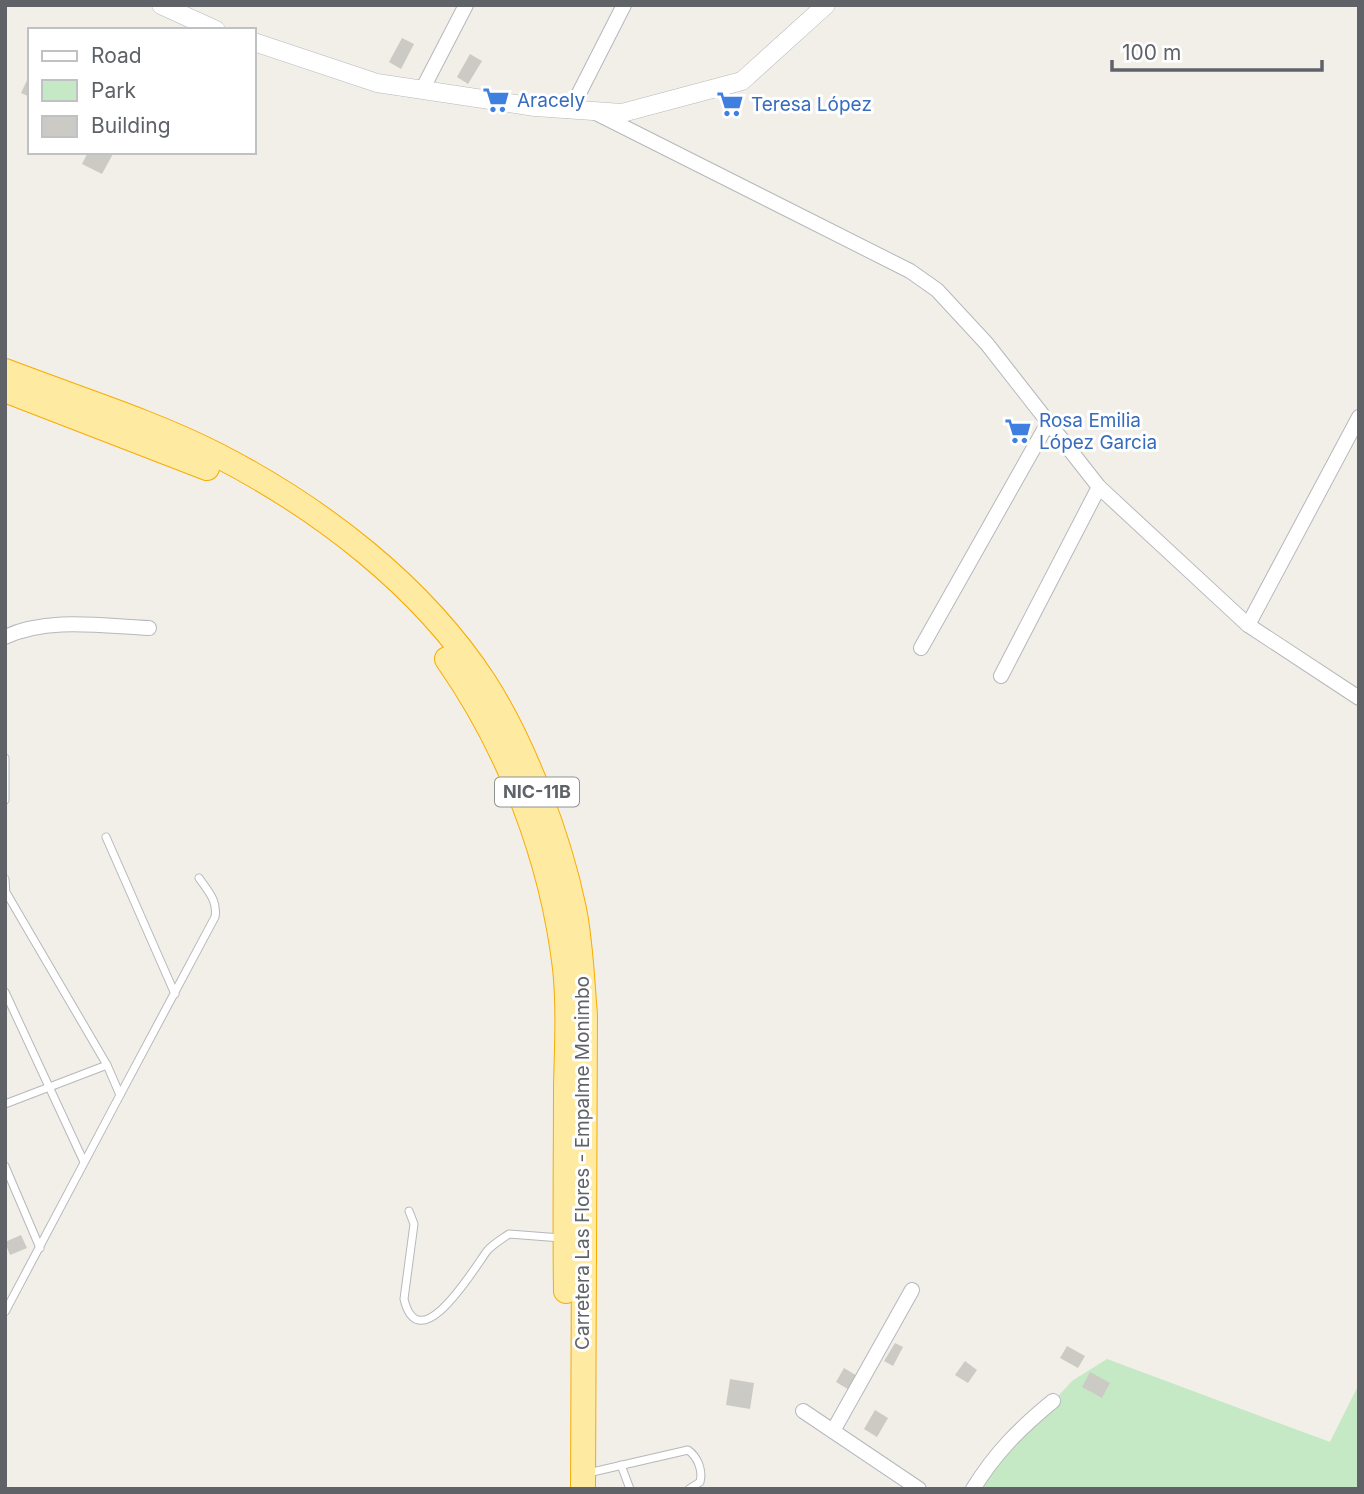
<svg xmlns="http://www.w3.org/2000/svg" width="1364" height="1494" font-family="Inter,sans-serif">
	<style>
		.green { fill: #c5e8c5 }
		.building { fill: #cccac5 }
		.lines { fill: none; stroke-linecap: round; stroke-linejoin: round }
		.service-casing { stroke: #b5b8bc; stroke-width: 9 }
		.minor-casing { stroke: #b5b8bc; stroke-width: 16 }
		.tertiary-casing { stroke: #b5b8bc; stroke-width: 19 }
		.trunk-casing { stroke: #f9ab00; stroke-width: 26 }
		.service { stroke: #fff; stroke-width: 7 }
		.minor { stroke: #fff; stroke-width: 14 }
		.tertiary { stroke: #fff; stroke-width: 18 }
		.trunk { stroke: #feeaa1; stroke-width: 24 }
		.labels { text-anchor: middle; stroke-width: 6; stroke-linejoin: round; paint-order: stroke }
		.shield { fill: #fff; stroke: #8f9295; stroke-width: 2 }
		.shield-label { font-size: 18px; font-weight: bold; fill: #5f6368 }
		.shop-label { font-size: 19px; fill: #366cbe; stroke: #fff; text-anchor: start }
		.street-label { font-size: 19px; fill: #5f6368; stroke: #fff }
	</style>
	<rect width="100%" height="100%" fill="#f1efe8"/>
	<path class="green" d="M1107,1359L1330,1442L1359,1384V1489H973L1072,1381Z"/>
	<g class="building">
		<path d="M402,38L414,44L401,69L389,62Z"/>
		<path d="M470,54L482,61L468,84L457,77Z"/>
		<path d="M30,74V97L21,93Z"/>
		<path d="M88,152H114L102,174L82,164Z"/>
		<path d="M21,1235L27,1248L10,1255L5,1242Z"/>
		<path d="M895,1343L903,1347L893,1366L884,1361Z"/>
		<path d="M1067,1346L1085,1356L1078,1368L1060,1358Z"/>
		<path d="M965,1361L977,1370L968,1383L955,1375Z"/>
		<path d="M844,1368L859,1377L851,1391L836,1382Z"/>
		<path d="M1090,1372L1110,1383L1102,1398L1082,1387Z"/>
		<path d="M730,1379L754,1383L750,1409L726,1405Z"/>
		<path d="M875,1410L888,1418L877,1437L864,1429Z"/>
	</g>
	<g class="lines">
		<g class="service-casing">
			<g id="service">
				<path d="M5,758V800"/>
				<path d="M106,837L175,994"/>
				<path d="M5,879L6,895"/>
				<path d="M5,992L84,1162"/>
				<path d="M120,1095L215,917C218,901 208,891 199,878"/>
				<path d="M5,1104L107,1065"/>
				<path d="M5,1166L40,1248"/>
				<path d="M409,1211L414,1224L404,1299C419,1362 475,1267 487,1251C493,1244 502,1239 509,1234L561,1238"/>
				<path d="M5,1312L120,1095L107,1065L7,894"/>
				<path d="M621,1465L630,1489"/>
				<path d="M588,1473L688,1450C698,1457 703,1471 700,1482L689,1489"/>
			</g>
		</g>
		<g class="minor-casing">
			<g id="minor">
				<path d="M422,90L466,5"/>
				<path d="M570,111L624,5"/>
				<path d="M596,113L910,271L937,290L987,344L1099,487L1248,625L1359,698"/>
				<path d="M1248,625L1359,417"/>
				<path d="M5,637C48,617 102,626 149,628"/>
				<path d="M921,648L1049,421"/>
				<path d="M1001,676L1099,487"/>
				<path d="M803,1411L919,1489"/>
				<path d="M833,1431L912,1290"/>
				<path d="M973,1489C995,1453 1020,1428 1053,1401"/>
			</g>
		</g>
		<g class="tertiary-casing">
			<g id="tertiary">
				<path d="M161,5L216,30"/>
				<path d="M254,42L377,83L535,107L622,113L742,81L826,5"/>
			</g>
		</g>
		<g class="trunk-casing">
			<g id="trunk">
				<path d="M5,371C75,398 150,421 217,455C320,508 421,585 485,683C525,746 559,837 574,909C581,944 582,980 585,1015L583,1489"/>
				<path d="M5,390L207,468"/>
				<path d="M447,659C510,749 552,859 565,968C569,1006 567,1046 566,1085C566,1153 565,1222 566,1291"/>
			</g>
		</g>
		<use href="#service" class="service"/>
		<use href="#minor" class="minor"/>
		<use href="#tertiary" class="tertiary"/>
		<use href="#trunk" class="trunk"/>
	</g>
	<defs>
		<g id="supermarket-bare" transform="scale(2.1)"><path d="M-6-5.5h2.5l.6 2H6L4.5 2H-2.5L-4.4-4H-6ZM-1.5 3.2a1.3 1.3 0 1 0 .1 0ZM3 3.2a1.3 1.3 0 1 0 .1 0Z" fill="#3f7fe0" stroke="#fff" stroke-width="2.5" paint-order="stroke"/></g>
	</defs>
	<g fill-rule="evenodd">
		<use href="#supermarket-bare" x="496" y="100"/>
		<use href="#supermarket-bare" x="730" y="104"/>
		<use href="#supermarket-bare" x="1018" y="431"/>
	</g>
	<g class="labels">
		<rect class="shield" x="495" y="777.5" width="84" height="29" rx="5"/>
		<g class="shield-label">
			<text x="537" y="798">NIC-11B</text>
		</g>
		<g class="shop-label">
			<text x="517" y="107">Aracely</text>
			<text x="751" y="111">Teresa López</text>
			<text x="1039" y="427">Rosa Emilia<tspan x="1039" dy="22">López Garcia</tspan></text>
		</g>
		<g class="street-label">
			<text transform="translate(582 1163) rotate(-90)" y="7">Carretera Las Flores - Empalme Monimbo</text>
		</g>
	</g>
	<rect width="1364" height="1494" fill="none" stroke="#5f6368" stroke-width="14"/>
	<rect x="28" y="28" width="228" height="126" fill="#ffffff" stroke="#bfc1c3" stroke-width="2"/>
	<rect x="42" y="51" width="35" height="10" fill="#ffffff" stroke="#bfc1c3" stroke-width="2"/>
	<text x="91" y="63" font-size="21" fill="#5f6368">Road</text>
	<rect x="42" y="80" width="35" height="21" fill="#c5e8c5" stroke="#bfc1c3" stroke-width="2"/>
	<text x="91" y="98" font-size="21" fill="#5f6368">Park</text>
	<rect x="42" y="116" width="35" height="21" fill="#cccac5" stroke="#bfc1c3" stroke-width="2"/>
	<text x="91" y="133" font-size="21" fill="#5f6368">Building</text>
	<path d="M1112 60v10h210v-10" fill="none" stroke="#5f6368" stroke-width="3.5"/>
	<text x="1122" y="60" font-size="21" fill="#5f6368" stroke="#ffffff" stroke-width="5" paint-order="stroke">100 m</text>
</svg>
